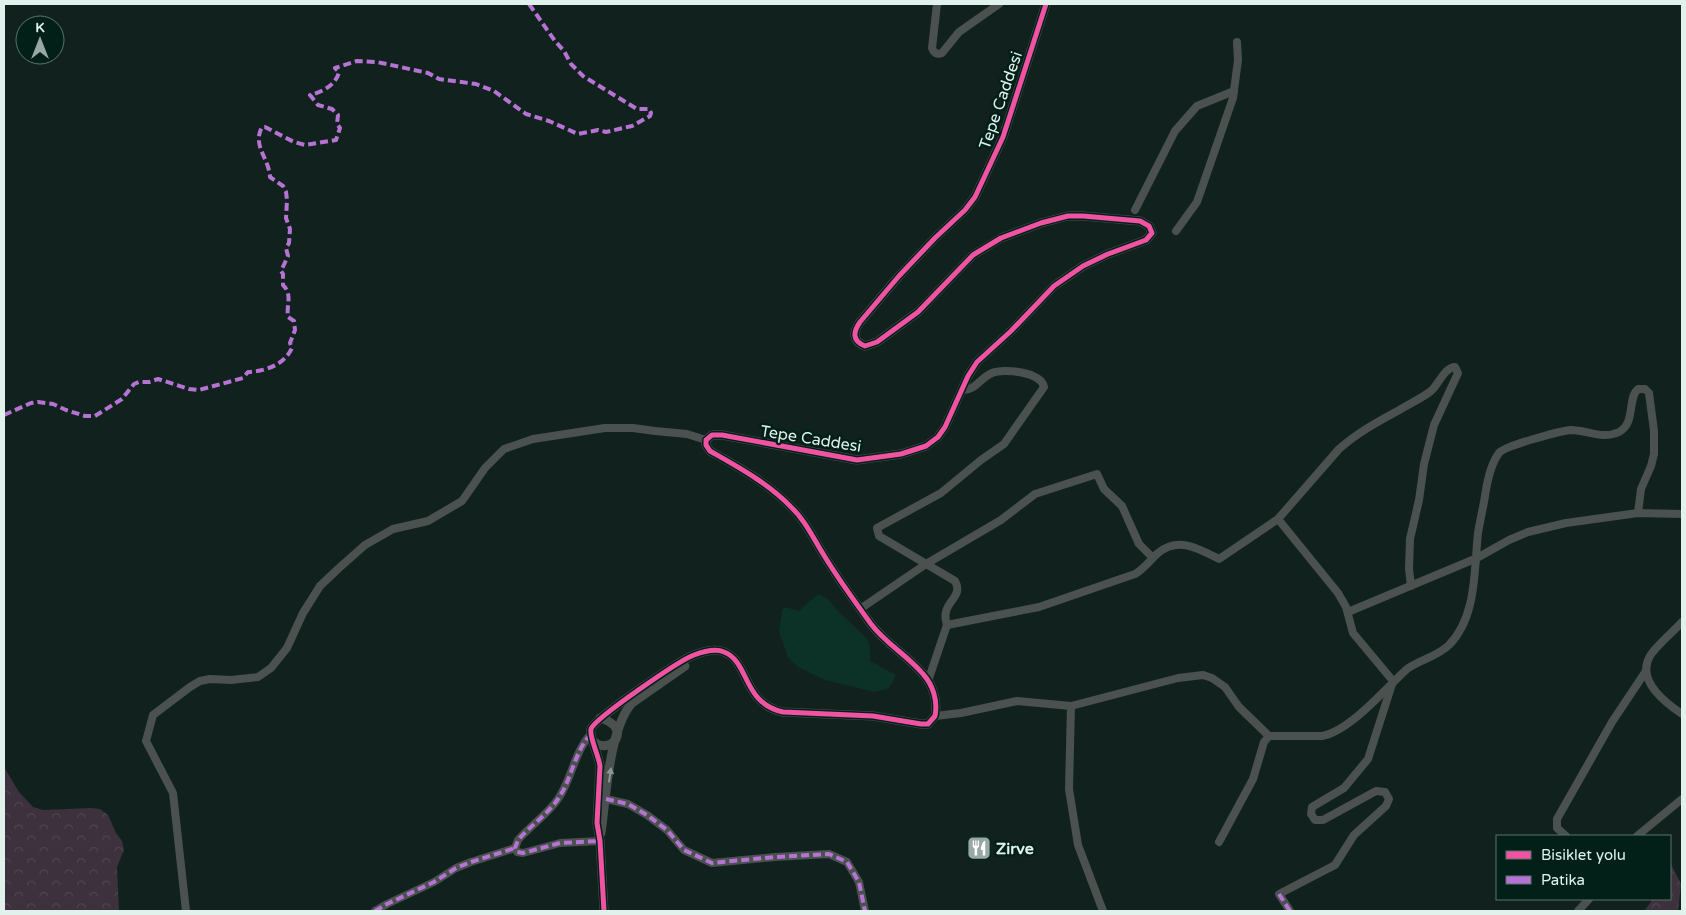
<svg xmlns="http://www.w3.org/2000/svg" width="1686" height="915" font-family="'Varela Round',sans-serif">
	<style>
		.built { fill: #0c3228 }
		.forest { fill: url(#forest-crowns) }
		.lines { fill: none; stroke-linecap: round; stroke-linejoin: round }
		.minor { stroke: #4a514f; stroke-width: 8 }
		.tertiary { stroke: #4a514f; stroke-width: 9 }
		.quiet { stroke: #b673d3; stroke-width: 4; stroke-dasharray: 8 4; stroke-linecap: butt }
		.cycleway-casing { stroke: #021f18; stroke-width: 8 }
		.cycleway { stroke: #f153a3; stroke-width: 5 }
		.oneway { fill: #8e9996 }
		.labels { text-anchor: middle; stroke-width: 5; stroke-linejoin: round; paint-order: stroke }
		.street-label { font-size: 16px; fill: #e1f2ed; stroke: #021f18 }
		.poi-label { font-size: 16px; font-weight: bold; fill: #e1f2ed; stroke: #021f18; text-anchor: start }
	</style>
	<defs>
		<pattern id="forest-crowns" width="20" height="18" patternUnits="userSpaceOnUse" patternTransform="scale(1.25)"><rect width="20" height="18" fill="#3c313c"/><path d="M2 6a3 3 0 1 1 6 0M12 15a3 3 0 1 1 6 0" fill="none" stroke="#4f454f"/></pattern>
	</defs>
	<rect width="100%" height="100%" fill="#11221e"/>
	<path class="built" d="M818,594L829,600L836,609L868,640L870,648V661L896,675L889,688L875,692L825,680L798,667L788,657L779,631L782,611L785,607L799,611Z"/>
	<g class="forest">
		<path d="M4,767L19,792L33,807L43,810L91,808L100,809L108,815L116,833L122,841L124,850L117,867L119,911H4Z"/>
		<path d="M1670,862L1681,884L1678,911H1644L1651,902V899H1670Z"/>
	</g>
	<g class="lines">
		<g class="minor">
			<path d="M937,4L932,48C934,53 937,55 942,53L959,32L999,4"/>
			<path d="M1135,210L1175,131L1197,106L1234,91"/>
			<path d="M1176,231L1197,202L1233,98L1238,60L1237,42"/>
			<path d="M1278,519L1338,593L1346,607L1353,633L1393,681L1368,759L1344,788L1312,807L1311,814L1315,820H1323L1376,791L1385,792L1389,799L1386,806L1354,835L1335,865L1279,894L1290,911"/>
			<path d="M860,609L926,564L1001,520L1035,494L1097,474L1104,489L1122,506L1139,544L1153,558"/>
			<path d="M1348,612L1477,558L1509,540L1528,532L1566,523L1638,513L1682,514"/>
			<path d="M1682,622C1674,631 1656,646 1650,656C1636,680 1664,702 1682,714"/>
			<path d="M947,625L1039,607L1135,574C1145,568 1150,560 1158,553C1179,536 1199,549 1219,559L1278,519L1339,449C1358,432 1379,421 1401,409C1411,403 1422,398 1431,391C1439,384 1444,368 1455,367L1458,373L1434,425L1424,464L1419,500L1410,539L1409,569L1411,586"/>
			<path d="M928,681L947,625C939,601 965,599 955,581L879,536L877,528L941,493L981,460L1004,444L1044,387C1041,372 1004,368 992,373C980,378 975,391 962,390"/>
			<path d="M1071,706L1069,789L1078,845L1103,911"/>
			<path d="M935,716L961,713L1017,701L1071,706L1178,678L1203,675L1212,678L1225,687L1239,707L1269,736H1322C1350,731 1385,689 1407,669C1420,660 1438,656 1449,645C1477,617 1474,569 1478,533C1480,521 1483,508 1485,496C1487,482 1490,465 1499,453C1504,446 1560,431 1571,430C1588,430 1602,440 1619,432C1636,423 1627,398 1638,389H1645L1649,393L1654,431V454L1651,466L1641,489L1638,513"/>
			<path d="M591,734C574,752 572,779 558,799C547,815 530,826 518,840L515,848L517,852L523,853L560,843L600,841"/>
			<path d="M606,799L628,804L647,815L667,830L684,850L712,863L775,857L829,854L847,862L859,882L865,911"/>
			<path d="M1566,836L1557,828V819L1612,722L1646,671"/>
			<path d="M1637,836L1682,799"/>
			<path d="M1219,842L1253,779L1264,742L1269,736"/>
			<path d="M186,911L173,793L146,741L153,715L190,687L200,681L210,679L231,680L258,677L271,668L287,648L303,613L320,586L339,568L365,545L393,529L428,521L462,501L485,468L504,449L533,439L605,428H633L655,431L687,434L706,440"/>
			<path d="M375,911L387,904L434,882L456,868L471,862L515,848"/>
			<path d="M1578,911L1589,899"/>
		</g>
		<g class="tertiary">
			<path d="M594,742C612,756 633,727 600,718"/>
			<path d="M601,833C606,798 609,729 632,703L685,666"/>
			<path d="M604,911L600,841L597,823L600,766C599,756 589,737 591,729C595,718 680,660 694,655C702,652 715,648 724,652C750,662 742,703 783,712L873,716L921,724H928L935,716C938,701 933,685 923,674C907,655 885,643 871,624C855,602 839,580 825,557C814,540 806,521 791,507C768,483 738,467 710,451L706,445V440L712,435H722L857,460L901,454L926,446L938,437L945,427L968,376L977,362L1011,331L1054,286L1083,266L1108,254L1146,240L1152,233L1149,226L1140,221L1083,216H1068L1041,223L1001,238L973,255L918,312L877,342L865,346C852,341 853,332 860,322L899,276L935,238L965,210L975,197L1003,137L1046,4"/>
		</g>
		<g class="quiet">
			<path d="M4,415L31,403L38,402L53,404L66,410L85,416H95L122,399L134,384L139,382H149L158,379L189,389L199,390L243,378L248,372C266,371 284,365 292,348L290,343L295,330L294,321L288,317C286,305 293,295 283,285V274L281,271L288,256L286,248L289,243L290,229L286,218L287,200L286,192L283,186L270,177C269,158 252,146 262,127H265L294,142L305,145L336,140L340,128L337,124L338,115L332,109L318,105L310,95C322,92 336,85 339,72L335,68L357,61L377,62L428,73L439,79L476,84L494,91L526,114L549,121L578,134L598,130L606,132L632,126L650,116L651,113L649,109H637L583,76L571,64L564,51L555,41L529,4"/>
			<path d="M591,734C574,752 572,779 558,799C547,815 530,826 518,840L515,848L517,852L523,853L560,843L600,841"/>
			<path d="M606,799L628,804L647,815L667,830L684,850L712,863L775,857L829,854L847,862L859,882L865,911"/>
			<path d="M1279,894L1290,911"/>
			<path d="M375,911L387,904L434,882L456,868L471,862L515,848"/>
		</g>
		<g class="cycleway-casing">
			<path id="cycleway" d="M604,911L600,841L597,823L600,766C599,756 589,737 591,729C595,718 680,660 694,655C702,652 715,648 724,652C750,662 742,703 783,712L873,716L921,724H928L935,716C938,701 933,685 923,674C907,655 885,643 871,624C855,602 839,580 825,557C814,540 806,521 791,507C768,483 738,467 710,451L706,445V440L712,435H722L857,460L901,454L926,446L938,437L945,427L968,376L977,362L1011,331L1054,286L1083,266L1108,254L1146,240L1152,233L1149,226L1140,221L1083,216H1068L1041,223L1001,238L973,255L918,312L877,342L865,346C852,341 853,332 860,322L899,276L935,238L965,210L975,197L1003,137L1046,4"/>
		</g>
		<use href="#cycleway" class="cycleway"/>
	</g>
	<defs><path id="oneway-solid" d="M-6-.8H1V-3.2L6.5 0L1 3.2V.8H-6Z" transform="scale(1.25)"/></defs>
	<use class="oneway" href="#oneway-solid" transform="translate(610 775) rotate(-82)"/>
	<defs>
		<g id="restaurant-square" transform="scale(1.25)"><rect x="-9" y="-9" width="18" height="18" rx="4" fill="#98a9a5" stroke="#021f18"/><path d="M-5-6h1v4h1v-4h1v4h1v-4h1v5L-1.5 .5V6h-2V.5L-5-1ZM5-6V6H3V1.5H1.5Q1.5-4 5-6Z" fill="#fff"/></g>
	</defs>
	<g fill-rule="evenodd">
		<use href="#restaurant-square" x="979" y="848"/>
	</g>
	<g class="labels">
		<g class="street-label">
			<text transform="translate(1000 100) rotate(-71)" y="6">Tepe Caddesi</text>
			<text transform="translate(811 438) rotate(9)" y="6">Tepe Caddesi</text>
		</g>
		<g class="poi-label">
			<text x="996" y="854">Zirve</text>
		</g>
	</g>
	<rect width="1686" height="915" fill="none" stroke="#e1f2ed" stroke-width="10"/>
	<rect x="1496" y="835" width="175" height="65" fill="#021f18" stroke="#5b736d"/>
	<rect x="1506" y="851" width="25" height="8" fill="#f153a3" stroke="#5b736d"/>
	<text x="1541" y="860" font-size="15" fill="#e1f2ed">Bisiklet yolu</text>
	<rect x="1506" y="876" width="25" height="8" fill="#b673d3" stroke="#5b736d"/>
	<text x="1541" y="885" font-size="15" fill="#e1f2ed">Patika</text>
	<g transform="translate(40 40)"><circle r="24" fill="#021f18" stroke="#5b736d"/>
	<path d="M0-4L9 19L0 12L-9 19Z" fill="#98a9a5"/>
	<text y="-8" font-size="14" font-weight="bold" text-anchor="middle" fill="#e1f2ed">K</text>
	</g>
</svg>
